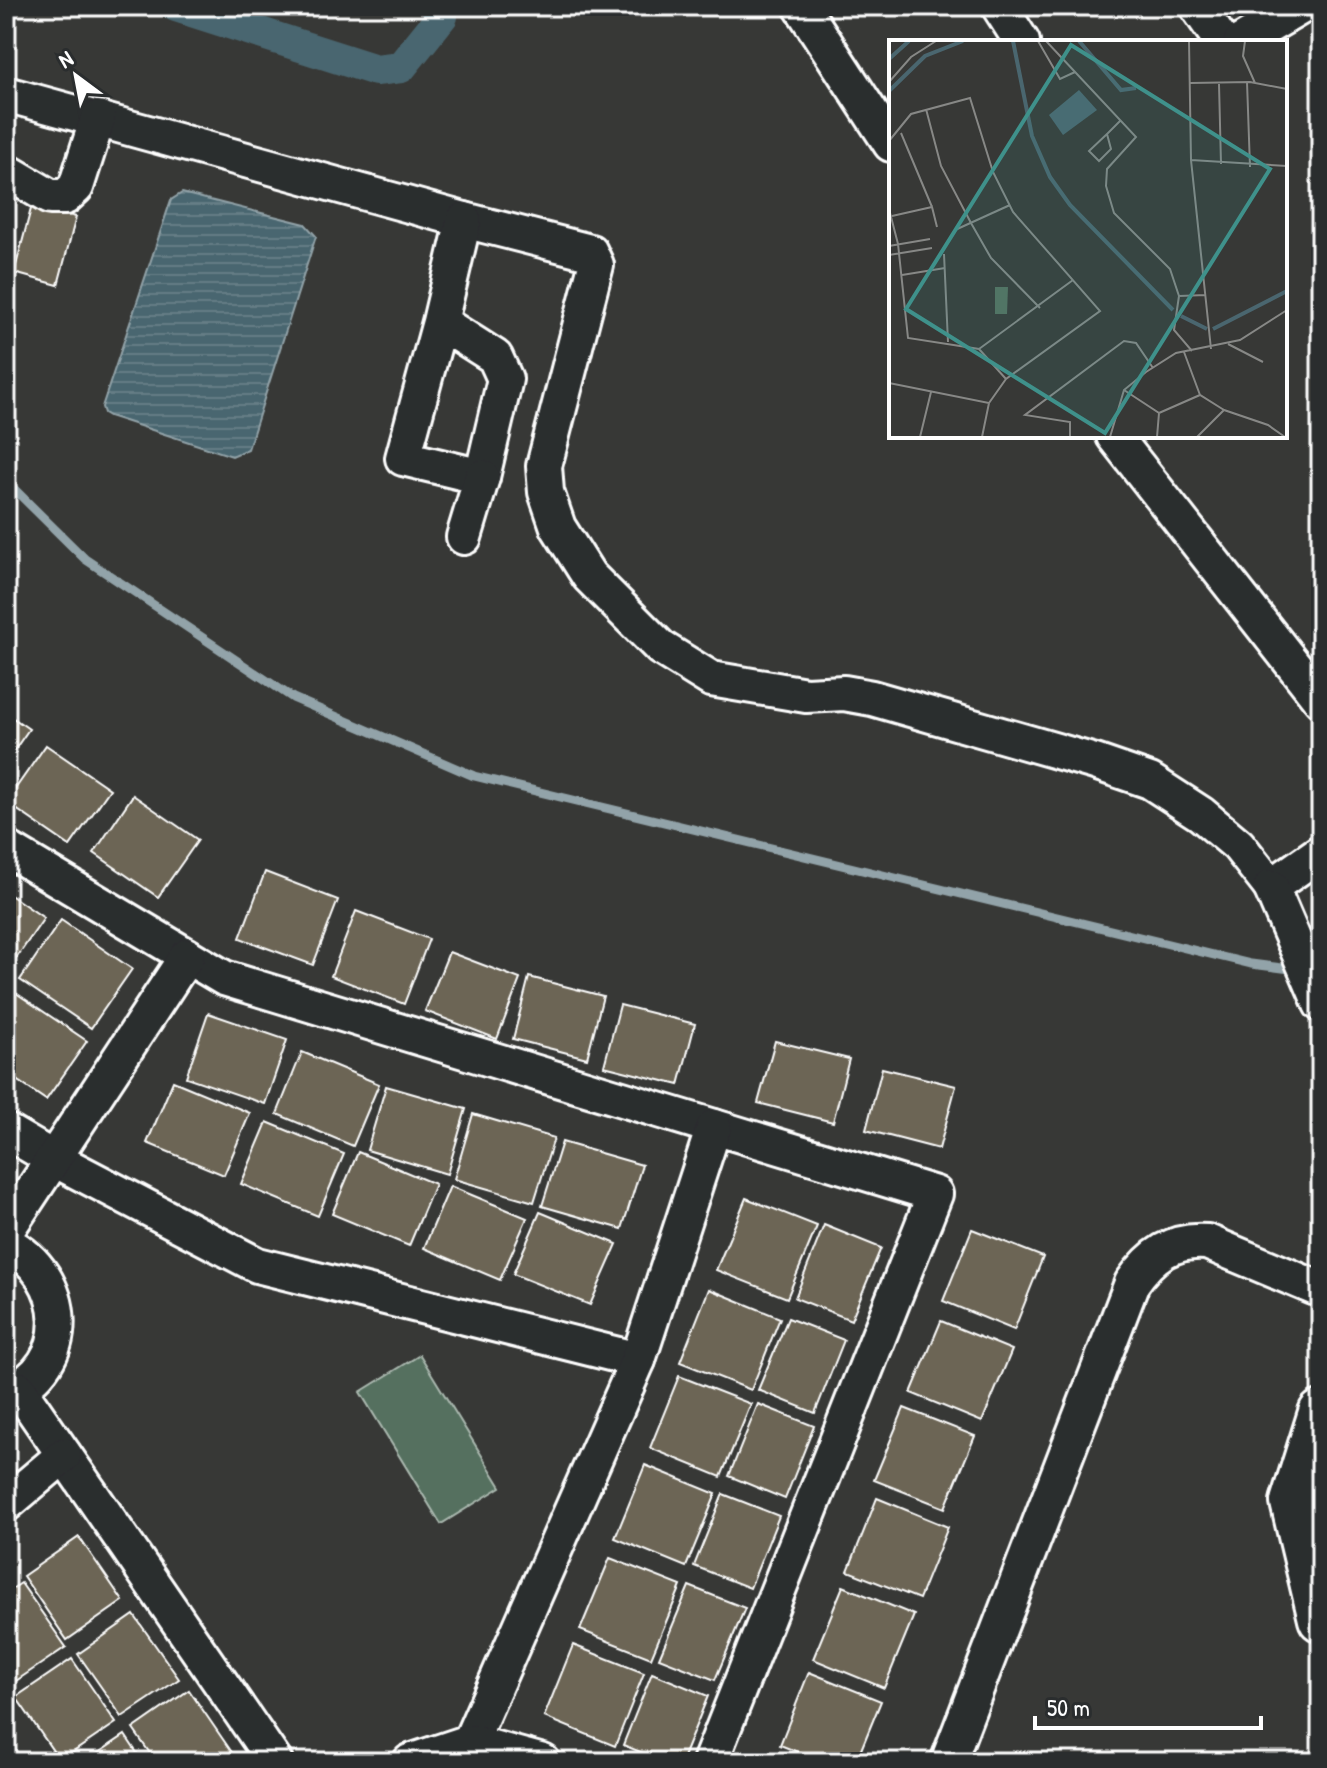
<svg xmlns="http://www.w3.org/2000/svg" width="1327" height="1768" font-family="'Patrick Hand',sans-serif">
	<style>
		.pitch { fill: #55705f; stroke: #aab8af; stroke-width: 2 }
		.water { fill: url(#water-rules); stroke: #92a3a9; stroke-width: 2 }
		.lines { fill: none; stroke-linecap: round; stroke-linejoin: round }
		.stream { stroke: #92a3a9; stroke-width: 9 }
		.canal { stroke: #4a666f; stroke-width: 32 }
		.building { fill: #6c6554; stroke: #fff; stroke-width: 2 }
		.street-casing { stroke: #fff; stroke-width: 40 }
		.primary-casing { stroke: #fff; stroke-width: 50 }
		.street { stroke: #2a2d2e; stroke-width: 34 }
		.primary { stroke: #2a2d2e; stroke-width: 44 }
		.inset-river { fill: none; stroke: #4a666f; stroke-width: 4 }
		.inset-road { fill: none; stroke: #878886; stroke-width: 2 }
		.view { fill: #3f918b; fill-opacity: 0.15; stroke: #3f918b; stroke-width: 4 }
		.inset-edge { fill: none; stroke: #fff; stroke-width: 4 }
	</style>
	<defs>
		<pattern id="water-rules" width="6" height="5" patternUnits="userSpaceOnUse" patternTransform="scale(2)"><rect width="6" height="5" fill="#4a666f"/><path d="M0 2.5h6" fill="none" stroke="#657d85"/></pattern>
	</defs>
	<rect width="100%" height="100%" fill="#373836"/>
	<filter id="ink" filterUnits="userSpaceOnUse"><feTurbulence type="fractalNoise" baseFrequency=".0125" numOctaves="2"/><feDisplacementMap in="SourceGraphic" scale="16" xChannelSelector="R" yChannelSelector="G"/><feConvolveMatrix kernelMatrix="1 2 1 2 8 2 1 2 1" color-interpolation-filters="sRGB"/></filter>
	<g filter="url(#ink)">
		<path class="pitch" d="M420,1355L501,1487L441,1524L360,1392Z"/>
		<path class="water" d="M182,193L305,224L316,236L248,449L232,456L109,416L104,413L102,407L171,200Z"/>
		<g class="lines">
			<path class="stream" d="M6,481L85,559L293,698L474,776L1251,964L1298,970"/>
			<path class="canal" d="M176,6L376,70L401,67L442,16"/>
		</g>
		<g class="building">
			<path d="M32,205L76,217L58,285L14,273Z"/>
			<path d="M6,713L29,729L6,762Z"/>
			<path d="M46,745L110,789L70,846L6,802Z"/>
			<path d="M133,795L198,840L158,897L94,853Z"/>
			<path d="M265,872L338,900L313,965L240,938Z"/>
			<path d="M6,892L44,918L6,973Z"/>
			<path d="M356,911L429,939L404,1004L331,976Z"/>
			<path d="M61,920L132,969L91,1028L20,980Z"/>
			<path d="M449,952L520,979L497,1039L425,1011Z"/>
			<path d="M529,977L603,996L587,1058L513,1039Z"/>
			<path d="M16,993L87,1041L46,1100L6,1073V1007Z"/>
			<path d="M620,1005L695,1024L679,1085L604,1066Z"/>
			<path d="M208,1013L287,1040L265,1104L186,1077Z"/>
			<path d="M775,1041L849,1059L833,1122L758,1103Z"/>
			<path d="M302,1052L379,1084L353,1146L277,1114Z"/>
			<path d="M882,1068L956,1086L939,1149L866,1130Z"/>
			<path d="M173,1081L250,1113L224,1175L147,1143Z"/>
			<path d="M386,1086L466,1109L447,1174L367,1150Z"/>
			<path d="M473,1114L554,1138L534,1202L454,1179Z"/>
			<path d="M267,1122L344,1154L318,1216L241,1184Z"/>
			<path d="M562,1142L642,1165L622,1229L542,1206Z"/>
			<path d="M358,1152L435,1184L409,1246L332,1214Z"/>
			<path d="M450,1186L527,1218L500,1280L424,1248Z"/>
			<path d="M746,1198L817,1226L787,1298L716,1270Z"/>
			<path d="M540,1212L617,1244L590,1305L513,1274Z"/>
			<path d="M824,1225L881,1248L851,1320L795,1298Z"/>
			<path d="M972,1229L1043,1257L1014,1330L943,1301Z"/>
			<path d="M709,1289L780,1318L751,1390L680,1362Z"/>
			<path d="M788,1318L844,1340L815,1413L758,1390Z"/>
			<path d="M941,1321L1012,1350L982,1422L911,1393Z"/>
			<path d="M679,1376L751,1404L721,1477L650,1448Z"/>
			<path d="M758,1404L814,1426L785,1499L729,1476Z"/>
			<path d="M904,1408L975,1436L945,1508L874,1480Z"/>
			<path d="M6,1461L14,1470L6,1478Z"/>
			<path d="M645,1465L716,1494L686,1567L615,1538Z"/>
			<path d="M723,1494L779,1516L750,1588L694,1566Z"/>
			<path d="M877,1498L948,1527L919,1599L848,1571Z"/>
			<path d="M79,1537L123,1601L67,1640L23,1576Z"/>
			<path d="M610,1558L681,1586L651,1658L580,1630Z"/>
			<path d="M21,1583L66,1647L10,1685L6,1680V1593Z"/>
			<path d="M689,1586L745,1608L715,1680L659,1658Z"/>
			<path d="M843,1586L914,1615L884,1688L813,1659Z"/>
			<path d="M134,1615L179,1679L122,1717L78,1654Z"/>
			<path d="M573,1645L644,1673L615,1746L544,1717Z"/>
			<path d="M72,1659L116,1723L60,1761L16,1697Z"/>
			<path d="M809,1672L881,1701L856,1762H823L780,1745Z"/>
			<path d="M652,1673L708,1696L681,1762H665L623,1745Z"/>
			<path d="M189,1690L233,1754L222,1762H156L133,1729Z"/>
			<path d="M125,1735L143,1762H85Z"/>
		</g>
		<g class="lines">
			<g class="street-casing">
				<g id="street">
					<path d="M801,6L891,144"/>
					<path d="M999,6L1022,42"/>
					<path d="M1197,6L1222,42"/>
					<path d="M1241,42L1302,6"/>
					<path d="M6,94L464,220L590,252L596,265L544,466L546,492L558,527L589,576L661,648L711,679L806,695L844,693L872,698L1095,762L1150,781L1201,814L1238,845L1271,887L1321,852"/>
					<path d="M6,171L50,197H65L76,187L98,118"/>
					<path d="M440,322L403,458L482,477L505,379L495,357L440,322L464,220"/>
					<path d="M1114,436L1321,700"/>
					<path d="M464,537L482,477"/>
					<path d="M6,848L224,978L935,1194L710,1762"/>
					<path d="M1271,887L1321,1004"/>
					<path d="M6,1131L52,1158L257,1265L638,1360"/>
					<path d="M6,1231L187,956"/>
					<path d="M6,1243C70,1276 77,1365 6,1394"/>
					<path d="M19,1389L275,1762"/>
					<path d="M6,1504L64,1455"/>
					<path d="M470,1742L638,1360L714,1127"/>
					<path d="M410,1762L470,1742L543,1762"/>
					<path d="M948,1762L1132,1283C1151,1255 1173,1239 1207,1242L1321,1290"/>
				</g>
			</g>
			<g class="primary-casing">
				<path id="primary" d="M1321,1413L1293,1502L1321,1619"/>
			</g>
			<use href="#street" class="street"/>
			<use href="#primary" class="primary"/>
		</g>
	</g>
	<g transform="translate(889 40)">
		<rect width="398" height="398" fill="#373836"/>
		<path d="M106,247H119L118,274H106Z" fill="#55705f"/>
		<path d="M190,50L208,70L174,95L160,75Z" fill="#4a666f"/>
		<path class="inset-river" d="M124,1L143,96L161,137L181,165L284,270M190,1L232,50L247,48M0,19L20,1M0,51L36,16L74,1M292,276L318,289M324,289L398,251"/>
		<path class="inset-road" d="M149,1L171,39L186,32M157,1L247,97L218,129L217,146L225,173L281,229L290,256L317,255M300,1L302,120L322,309M356,1L354,16L366,43M0,42L22,17L47,1M358,42L361,127M301,43L361,42L398,49M330,44L332,124M37,69L52,126L82,183L102,218L151,268M12,93L43,167M218,94L200,111L210,121L222,109L218,94L231,81M0,101L22,74L81,58L104,132L124,172L211,271L117,339L100,363M302,120L398,126M0,169L9,204L19,298L90,309L117,339M3,176L43,167L48,187M66,190L121,165M0,206L41,199M55,214L59,302M0,215L43,208M13,235L56,228M290,256L285,290L303,311M339,304L374,322M90,309L184,240M295,312L311,355M0,343L100,363L93,397M235,350L270,373L268,397M270,373L311,355L335,370M31,397L42,352M181,397V382L136,375L235,301L247,303L264,328M221,397L235,350L257,332L287,313L351,300L398,270M308,397L335,370L379,385L396,397"/>
		<path class="view" d="M182,5L381,129L216,393L17,269Z"/>
		<rect width="398" height="398" class="inset-edge"/>
	</g>
	<rect width="1327" height="1768" fill="none" stroke="#2a2d2e" stroke-width="32"/>
	<rect x="16" y="16" width="1295" height="1736" fill="none" stroke="#fff" stroke-width="3" filter="url(#ink)"/>
	<g transform="translate(76 76) rotate(328)" stroke="#2a2d2e" stroke-width="6" paint-order="stroke">
	<path d="M0-6L14 30L0 20L-14 30Z" fill="#ffffff"/>
	<text y="-12" font-size="22" font-weight="bold" text-anchor="middle" fill="#ffffff">N</text>
	</g>
	<path d="M1035 1716v12h226v-12" fill="none" stroke="#ffffff" stroke-width="4"/>
	<text x="1047" y="1716" font-size="24" fill="#ffffff" stroke="#2a2d2e" stroke-width="6" paint-order="stroke">50 m</text>
</svg>
